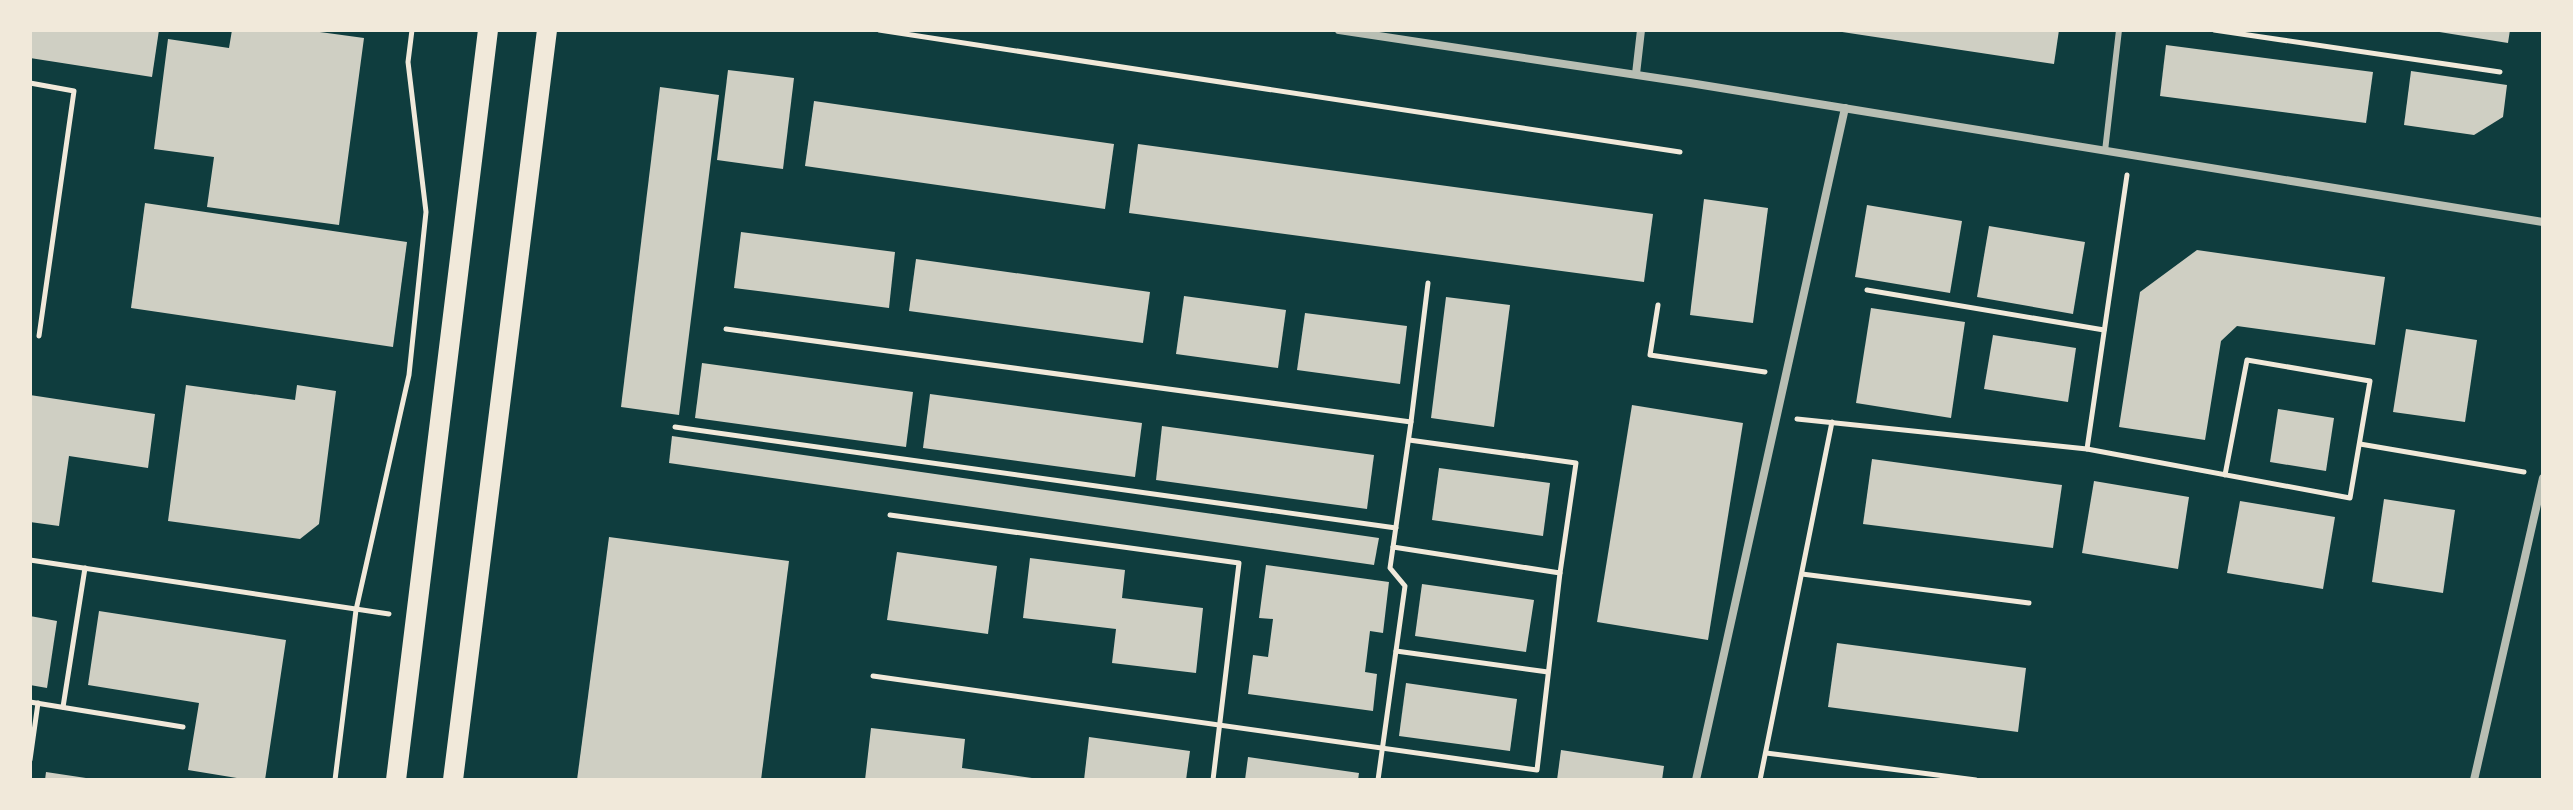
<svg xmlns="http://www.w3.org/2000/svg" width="2573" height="810" font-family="Overpass,sans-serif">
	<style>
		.building { fill: #cfcfc3 }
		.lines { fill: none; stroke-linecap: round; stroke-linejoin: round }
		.path { stroke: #f1e9da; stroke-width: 5 }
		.service { stroke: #b8beb3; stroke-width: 6 }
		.minor { stroke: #b8beb3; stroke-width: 8 }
		.primary { stroke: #f1e9da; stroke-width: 20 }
	</style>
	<rect width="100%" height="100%" fill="#0f3d3e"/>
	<g class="building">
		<path d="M30,30H159L152,77L30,58Z"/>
		<path d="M232,30H305L364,38L339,225L207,207L214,157L154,149L168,39L229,48Z"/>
		<path d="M1829,30H2059L2054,64Z"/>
		<path d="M2427,30H2510L2508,43Z"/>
		<path d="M2166,45L2373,72L2366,123L2160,96Z"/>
		<path d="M728,70L794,78L783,169L717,160Z"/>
		<path d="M2411,71L2507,85L2503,117L2474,135L2404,125Z"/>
		<path d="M660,87L719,95L679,415L621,407Z"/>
		<path d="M814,101L1114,144L1105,209L805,166Z"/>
		<path d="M1138,144L1653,214L1644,282L1129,213Z"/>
		<path d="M1704,199L1768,208L1753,323L1690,315Z"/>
		<path d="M145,203L407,242L393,347L131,308Z"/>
		<path d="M1867,205L1962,221L1950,293L1855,277Z"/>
		<path d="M1989,226L2085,242L2073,314L1977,297Z"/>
		<path d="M741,232L895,252L889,308L734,288Z"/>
		<path d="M2197,250L2385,277L2375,345L2237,326L2221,341L2205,440L2119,427L2140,292Z"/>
		<path d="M916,259L1150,292L1143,343L909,311Z"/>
		<path d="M1184,296L1286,310L1278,368L1176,354Z"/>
		<path d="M1446,297L1510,305L1494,427L1431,418Z"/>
		<path d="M1871,308L1965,322L1951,418L1856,403Z"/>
		<path d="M1305,313L1407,326L1400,384L1297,370Z"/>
		<path d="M2406,329L2477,340L2465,422L2393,412Z"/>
		<path d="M1993,335L2076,348L2068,402L1984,389Z"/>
		<path d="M702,363L913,392L906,447L695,418Z"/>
		<path d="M186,385L295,400L297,385L336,391L319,524L300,539L168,521Z"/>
		<path d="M930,394L1142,423L1135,477L923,448Z"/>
		<path d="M30,395L155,414L148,468L69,456L59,526L30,522Z"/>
		<path d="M1632,405L1743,423L1708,640L1597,622Z"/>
		<path d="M2278,409L2334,418L2326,471L2270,462Z"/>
		<path d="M1162,426L1374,455L1367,509L1156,480Z"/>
		<path d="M672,436L1379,538L1374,565L669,463Z"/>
		<path d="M1872,459L2062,485L2053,548L1863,524Z"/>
		<path d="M1439,468L1550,483L1543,536L1432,520Z"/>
		<path d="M2094,481L2189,497L2178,569L2082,553Z"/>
		<path d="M2384,499L2455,510L2443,593L2372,582Z"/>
		<path d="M2240,501L2335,517L2323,589L2227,573Z"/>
		<path d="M609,537L789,561L761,780H577Z"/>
		<path d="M897,552L997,566L988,634L887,620Z"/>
		<path d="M1030,558L1125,570L1122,598L1203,608L1196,673L1112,663L1116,629L1023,618Z"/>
		<path d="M1266,565L1389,582L1383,633L1370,631L1365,672L1377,674L1373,711L1248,694L1253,655L1268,657L1273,619L1259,618Z"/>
		<path d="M1422,584L1534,600L1526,652L1415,636Z"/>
		<path d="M99,611L286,640L265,780H249L188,770L199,703L88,685Z"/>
		<path d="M30,616L57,621L47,688L30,685Z"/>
		<path d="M1837,643L2026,668L2018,732L1828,707Z"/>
		<path d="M1406,683L1517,699L1510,751L1399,736Z"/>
		<path d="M871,728L965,739L962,768L1046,780H865Z"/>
		<path d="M1089,737L1190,751L1186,780H1084Z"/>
		<path d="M1561,750L1664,766L1662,780H1557Z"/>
		<path d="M1248,757L1359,773L1358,780H1245Z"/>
		<path d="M46,772L86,778V780H45Z"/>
	</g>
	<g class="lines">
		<g class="path">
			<path d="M879,30L1680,152"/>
			<path d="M2214,30L2500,72"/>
			<path d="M30,83L74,91L39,336"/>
			<path d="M1867,290L2104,330"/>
			<path d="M1658,305L1650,355L1765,372"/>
			<path d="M726,329L1411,422L1428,283"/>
			<path d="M1797,419L2087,449L2350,498L2370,381L2247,360L2225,475"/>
			<path d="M675,427L1396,528"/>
			<path d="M2360,444L2524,472"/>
			<path d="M2087,449L2127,175"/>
			<path d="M890,515L1239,563L1213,780"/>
			<path d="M1393,547L1560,573L1576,463L1409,440"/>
			<path d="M30,560L389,614"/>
			<path d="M1802,574L2029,603"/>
			<path d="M1396,651L1548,672"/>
			<path d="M873,676L1537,770L1560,573"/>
			<path d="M30,702L183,727"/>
			<path d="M63,707L85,568"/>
			<path d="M1766,753L1976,780"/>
			<path d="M30,760L38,703"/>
			<path d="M335,780L356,610L409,375L426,212L408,62L412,30"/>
			<path d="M1378,780L1405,586L1390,568L1411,422"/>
			<path d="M1760,780L1832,422"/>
		</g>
		<path class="service" d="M2105,151L2119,30"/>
		<g class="minor">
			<path d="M1339,30L1690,83L2543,222"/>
			<path d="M1636,74L1641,30"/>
			<path d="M1696,780L1845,108"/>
			<path d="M2474,780L2543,478"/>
		</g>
		<g class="primary">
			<path d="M396,780L488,30"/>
			<path d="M453,780L547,30"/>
		</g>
	</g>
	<rect width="2573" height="810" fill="none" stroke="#f1e9da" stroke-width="64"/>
</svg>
